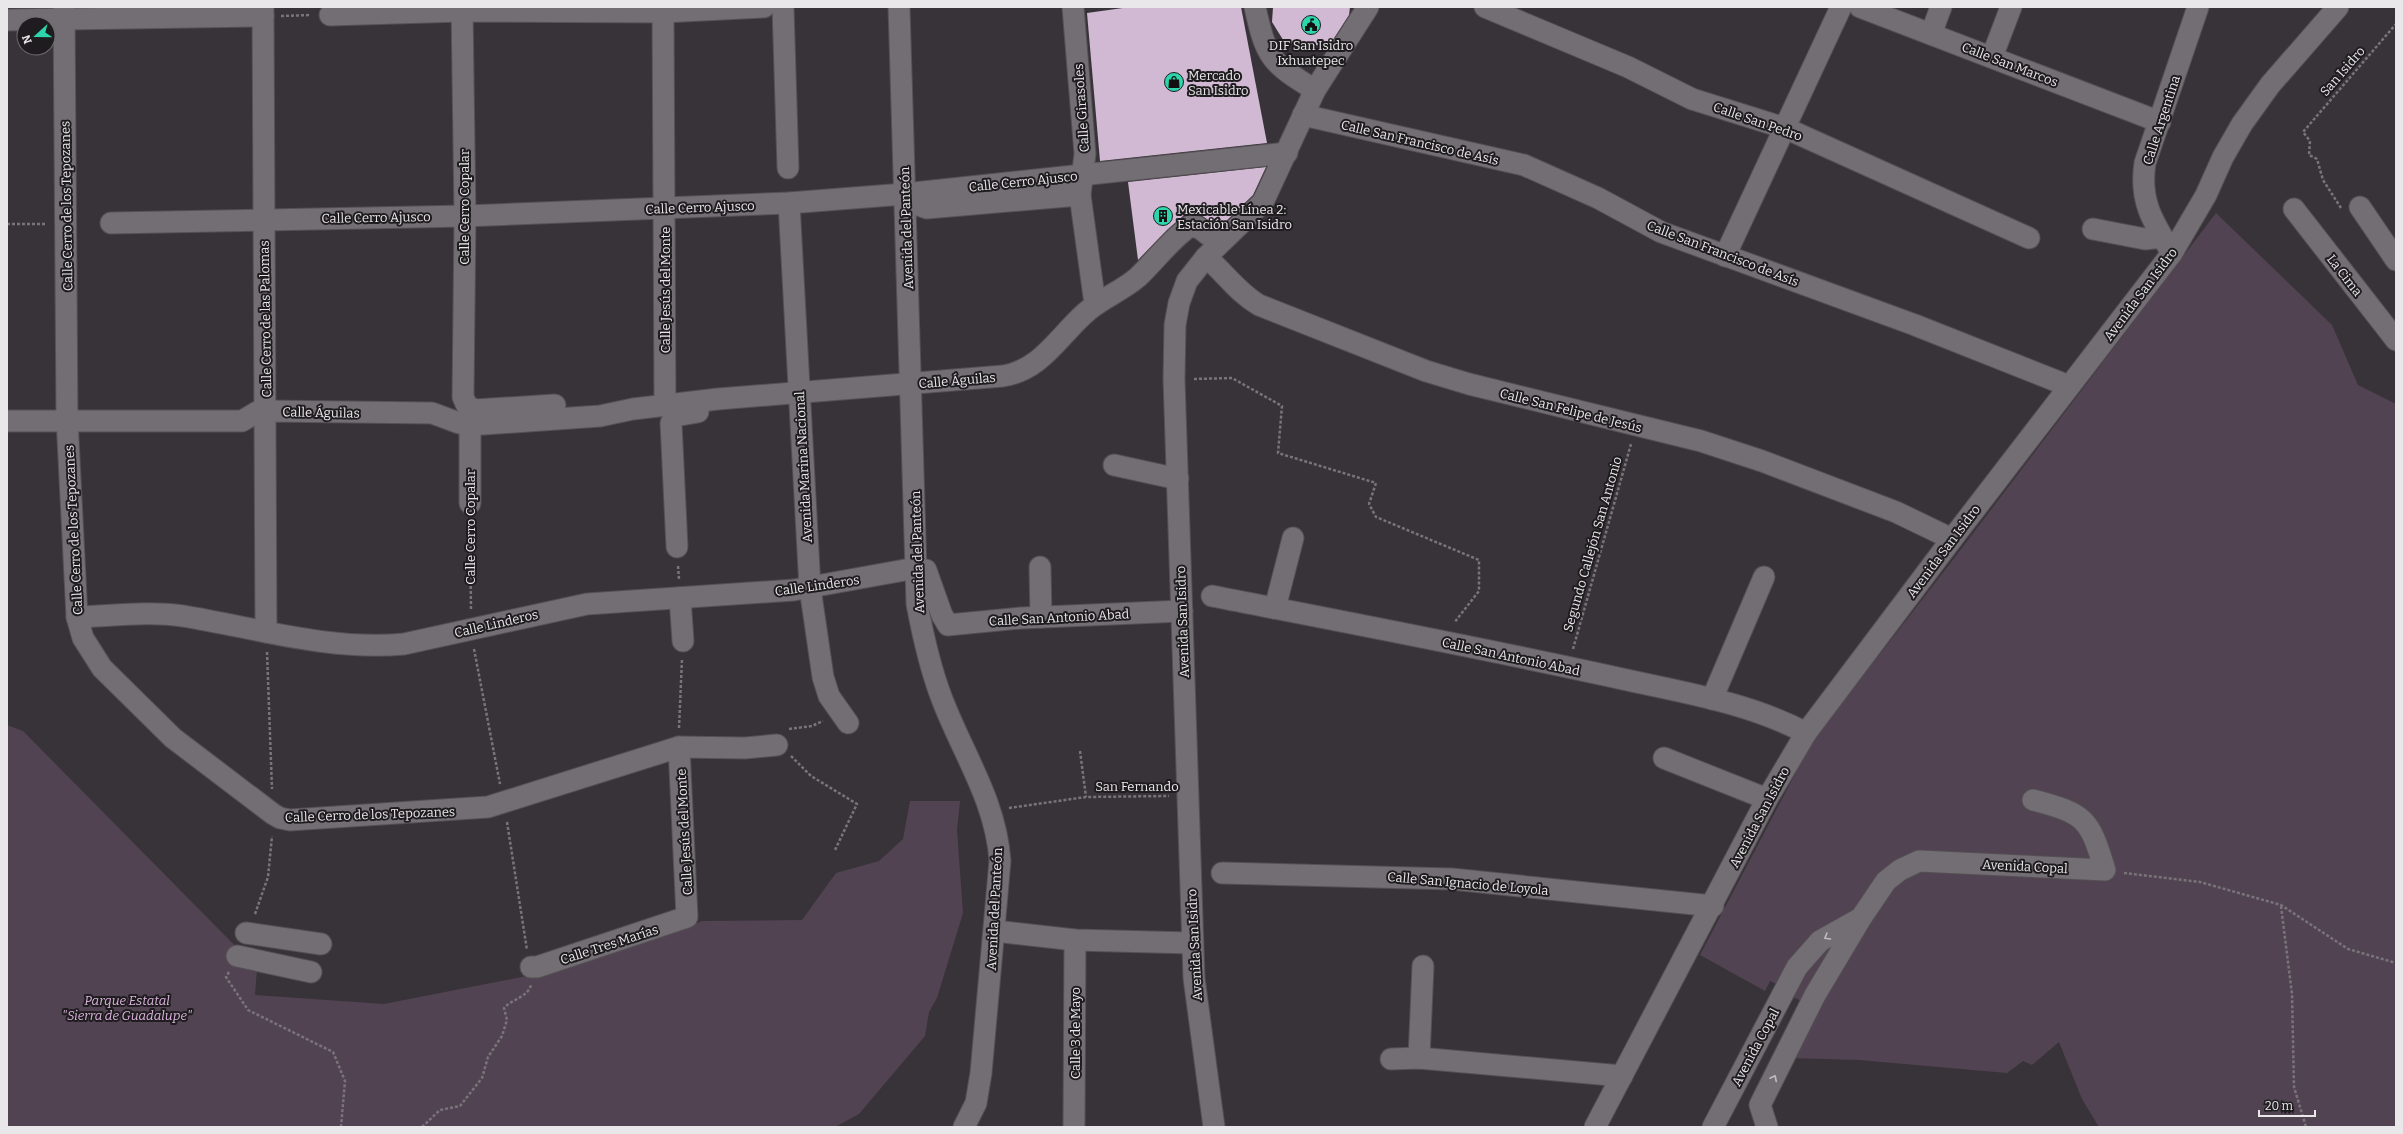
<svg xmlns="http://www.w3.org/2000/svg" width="2403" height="1134" font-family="Bitter,serif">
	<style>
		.green { fill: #524353 }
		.building { fill: #d1b9d3 }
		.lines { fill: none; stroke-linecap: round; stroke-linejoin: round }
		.minor-casing { stroke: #545054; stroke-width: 23 }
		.path { stroke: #787478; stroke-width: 2.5; stroke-dasharray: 3 2; stroke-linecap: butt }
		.minor { stroke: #736e73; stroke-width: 21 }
		.oneway { stroke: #c0bdc0 }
		.labels { text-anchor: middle; stroke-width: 4; stroke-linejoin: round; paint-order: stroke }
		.poi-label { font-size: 13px; fill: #eae7ea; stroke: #1e1c1e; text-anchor: start }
		.street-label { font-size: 13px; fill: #eae7ea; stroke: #1e1c1e }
		.park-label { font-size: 13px; font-style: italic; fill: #dbb3de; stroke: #1e1c1e }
	</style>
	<rect width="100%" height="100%" fill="#383338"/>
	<g class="green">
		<path d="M2216,213L2332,325L2358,385L2396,404V1127H2099L2082,1099L2059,1042L2032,1065L2023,1061L2007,1073L1859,1060L1789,1058L1804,1002L1788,995L1789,990L1770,981L1765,991L1700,955L1812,742L1952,561Z"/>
		<path d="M7,725L23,731L257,968L255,995L384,1004L532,975L703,921L802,920L836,873L879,861L903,839L910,801H960L957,830L963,913L937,998L929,1012L925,1036L859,1114L835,1127H7Z"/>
	</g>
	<g class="building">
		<path d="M1130,7H1241L1267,143L1100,161L1087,13Z"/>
		<path d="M1273,7H1350L1349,15L1329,46L1285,43L1272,22Z"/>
		<path d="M1266,167L1253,195L1219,228L1197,212L1183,216L1168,229L1138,260L1128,182Z"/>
	</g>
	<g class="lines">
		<g class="minor-casing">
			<g id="minor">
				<path d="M64,7L67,419L77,617L83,638L102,668L173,738L273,814L280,818L290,820L488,807L679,747L745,748L777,745"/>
				<path d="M263,7L266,632"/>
				<path d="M462,7L465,216L463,397L467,406L475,410L555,405"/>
				<path d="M663,7L665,406"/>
				<path d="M783,7L788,168"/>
				<path d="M899,7L917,604C923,636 930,668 942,699C963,754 996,801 1000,861L981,1073L976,1103L964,1127"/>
				<path d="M1073,7L1085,154L1080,195L1095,304"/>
				<path d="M1255,7C1266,58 1271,63 1315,90"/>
				<path d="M1485,7L1628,67L1692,99L1785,128L2029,238"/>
				<path d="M1860,7L2160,122"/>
				<path d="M330,15L462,11L663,12L764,7"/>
				<path d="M7,20L263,16"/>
				<path d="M1931,34L1941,7"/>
				<path d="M1992,57L2011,7"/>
				<path d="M1303,115L1524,165L1598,198L1661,232L1915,325L2069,386"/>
				<path d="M904,194L915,204L927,208L1080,195"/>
				<path d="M789,203L810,588L823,677L829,696L848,723"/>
				<path d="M2360,207L2396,260"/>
				<path d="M2294,209L2396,340"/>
				<path d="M111,223L465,216L789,203L904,194L1287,153"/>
				<path d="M2093,229L2145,239L2162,237"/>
				<path d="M2172,253C2153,222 2139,201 2145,163L2198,7"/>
				<path d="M1725,256L1841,7"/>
				<path d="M1206,257C1224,272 1238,293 1259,305L1426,371L1469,384L1701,441L1762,461L1896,512L1952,539"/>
				<path d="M7,421H242L257,412L266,411L432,413L459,423L470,425L600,416L633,409L718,399L1003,376C1040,370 1057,339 1083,315C1099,299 1121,292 1138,277C1156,260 1170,240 1190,226L1198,227L1219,243"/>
				<path d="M1114,465L1178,479"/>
				<path d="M470,503V425"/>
				<path d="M677,547L671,423L675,416L698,412"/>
				<path d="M1040,567L1041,617"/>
				<path d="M1212,596C1345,622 1477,647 1609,676C1674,691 1746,701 1806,733"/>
				<path d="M680,598L683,641"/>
				<path d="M1275,608L1293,538"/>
				<path d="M77,617C112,616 148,611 183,616C256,628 330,651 404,644L587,604L794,590L916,568L926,570L942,615L948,625L1021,618L1182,611"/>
				<path d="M1712,699L1764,577"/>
				<path d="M1664,758L1767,799"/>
				<path d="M1222,873L1452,879L1713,906"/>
				<path d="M995,931L1075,940L1192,943"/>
				<path d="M246,933L321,944"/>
				<path d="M237,956L311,972"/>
				<path d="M531,967H537L687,917L679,747"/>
				<path d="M1419,1058L1423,966"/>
				<path d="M1391,1059L1419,1058L1622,1076"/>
				<path d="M1074,1127L1075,940"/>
				<path d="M1214,1127L1194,978L1174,379L1175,325L1179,303L1187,281L1206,257L1263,202L1315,90L1368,7"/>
				<path d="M1595,1127L1767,799L1806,733L1952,539L2172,253L2206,195L2223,157L2242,124L2270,85L2338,7"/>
				<path d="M1713,1127L1797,967L1820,941L1861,918"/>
				<path d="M1767,1127L1760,1105L1815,995L1861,918L1886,881L1900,870L1919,861L2105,870C2089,818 2086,814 2033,800"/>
			</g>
		</g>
		<g class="path">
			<path d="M281,16L310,15"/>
			<path d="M2341,208L2323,180L2317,159L2309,155L2310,141L2303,132L2396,24"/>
			<path d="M7,224H46"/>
			<path d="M1194,379L1232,378L1282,406L1278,453L1376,483L1369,504L1376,517L1479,560V591L1454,623"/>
			<path d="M470,521L471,610"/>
			<path d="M678,566L679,579"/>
			<path d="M474,649L500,784"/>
			<path d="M1573,649L1631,444"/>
			<path d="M267,652L272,789"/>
			<path d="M679,728L682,659"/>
			<path d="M789,729L812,726L823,721"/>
			<path d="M1080,751L1086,797"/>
			<path d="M791,756L811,776L857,804L835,850"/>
			<path d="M1009,808L1086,797L1169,796"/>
			<path d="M507,822L527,950"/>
			<path d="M2124,873L2200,882L2281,905L2348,949L2396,963"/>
			<path d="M2281,906L2292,994L2294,1087L2306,1127"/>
			<path d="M255,914L268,877L272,836"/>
			<path d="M229,972L226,977L248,1010L333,1052L345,1081L341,1127"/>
			<path d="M422,1127L440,1110L460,1106L482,1078L488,1057L502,1036L507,1020L504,1008C512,999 528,997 531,985"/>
		</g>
		<use href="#minor" class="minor"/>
	</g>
	<defs><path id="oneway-chevron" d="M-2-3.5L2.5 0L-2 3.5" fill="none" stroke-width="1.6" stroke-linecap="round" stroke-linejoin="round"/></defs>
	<g class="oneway">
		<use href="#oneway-chevron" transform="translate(1827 937) rotate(150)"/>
		<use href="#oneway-chevron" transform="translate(1774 1078) rotate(-63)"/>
	</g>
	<defs>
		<g id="civic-disc" transform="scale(1)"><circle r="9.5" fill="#2cd5ab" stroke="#1e1c1e"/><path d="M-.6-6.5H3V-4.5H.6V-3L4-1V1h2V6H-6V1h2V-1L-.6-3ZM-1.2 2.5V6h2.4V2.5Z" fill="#111"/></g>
		<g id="shop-disc" transform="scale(1)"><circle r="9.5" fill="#2cd5ab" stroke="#1e1c1e"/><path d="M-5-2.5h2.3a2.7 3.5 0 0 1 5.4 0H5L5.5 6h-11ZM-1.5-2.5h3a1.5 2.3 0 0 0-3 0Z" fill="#111"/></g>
		<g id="building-disc" transform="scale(1)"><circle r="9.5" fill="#2cd5ab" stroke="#1e1c1e"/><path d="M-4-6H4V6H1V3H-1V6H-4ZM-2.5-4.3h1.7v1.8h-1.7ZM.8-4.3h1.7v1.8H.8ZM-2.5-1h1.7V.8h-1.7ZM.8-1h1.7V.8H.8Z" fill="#111"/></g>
	</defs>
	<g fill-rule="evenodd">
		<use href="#civic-disc" x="1311" y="25"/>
		<use href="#shop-disc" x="1174" y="82"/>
		<use href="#building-disc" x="1163" y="216"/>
	</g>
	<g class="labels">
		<g class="poi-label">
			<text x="1311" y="50" text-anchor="middle">DIF San Isidro<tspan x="1311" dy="15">Ixhuatepec</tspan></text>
			<text x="1188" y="80">Mercado<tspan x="1188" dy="15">San Isidro</tspan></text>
			<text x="1177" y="214">Mexicable Línea 2:<tspan x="1177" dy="15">Estación San Isidro</tspan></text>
		</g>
		<g class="street-label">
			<text transform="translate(2010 64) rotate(21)" y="5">Calle San Marcos</text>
			<text transform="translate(2342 71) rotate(-49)" y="5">San Isidro</text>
			<text transform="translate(1081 108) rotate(-94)" y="5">Calle Girasoles</text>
			<text transform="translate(2161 120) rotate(-72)" y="5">Calle Argentina</text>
			<text transform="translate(1758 121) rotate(19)" y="5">Calle San Pedro</text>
			<text transform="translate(1420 142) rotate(13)" y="5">Calle San Francisco de Asís</text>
			<text transform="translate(1023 181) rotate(-6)" y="5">Calle Cerro Ajusco</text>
			<text transform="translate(66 206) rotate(-91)" y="5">Calle Cerro de los Tepozanes</text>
			<text transform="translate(464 207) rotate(-90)" y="5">Calle Cerro Copalar</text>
			<text transform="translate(700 207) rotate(-2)" y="5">Calle Cerro Ajusco</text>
			<text transform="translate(376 217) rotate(-1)" y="5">Calle Cerro Ajusco</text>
			<text transform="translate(906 228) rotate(-92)" y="5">Avenida del Panteón</text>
			<text transform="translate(1723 253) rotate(21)" y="5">Calle San Francisco de Asís</text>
			<text transform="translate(2345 275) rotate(52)" y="5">La Cima</text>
			<text transform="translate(665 290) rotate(-90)" y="5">Calle Jesús del Monte</text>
			<text transform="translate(2140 294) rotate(-53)" y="5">Avenida San Isidro</text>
			<text transform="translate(265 319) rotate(-91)" y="5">Calle Cerro de las Palomas</text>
			<text transform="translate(957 380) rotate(-5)" y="5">Calle Águilas</text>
			<text transform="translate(1571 410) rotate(14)" y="5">Calle San Felipe de Jesús</text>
			<text transform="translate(321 412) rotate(1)" y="5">Calle Águilas</text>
			<text transform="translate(803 467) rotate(-93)" y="5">Avenida Marina Nacional</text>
			<text transform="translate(470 527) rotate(-90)" y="5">Calle Cerro Copalar</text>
			<text transform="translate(73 530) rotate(-93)" y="5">Calle Cerro de los Tepozanes</text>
			<text transform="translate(1592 544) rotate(-74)" y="5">Segundo Callejón San Antonio</text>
			<text transform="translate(1943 551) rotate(-53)" y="5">Avenida San Isidro</text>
			<text transform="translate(917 552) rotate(-92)" y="5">Avenida del Panteón</text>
			<text transform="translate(817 585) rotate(-8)" y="5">Calle Linderos</text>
			<text transform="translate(1059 617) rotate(-3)" y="5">Calle San Antonio Abad</text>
			<text transform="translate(1182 622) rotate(-92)" y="5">Avenida San Isidro</text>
			<text transform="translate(496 623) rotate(-13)" y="5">Calle Linderos</text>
			<text transform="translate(1511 656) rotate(12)" y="5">Calle San Antonio Abad</text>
			<text x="1137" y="791">San Fernando</text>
			<text transform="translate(370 814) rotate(-2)" y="5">Calle Cerro de los Tepozanes</text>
			<text transform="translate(1759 817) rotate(-62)" y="5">Avenida San Isidro</text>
			<text transform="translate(684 832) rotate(-93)" y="5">Calle Jesús del Monte</text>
			<text transform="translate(2025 866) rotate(3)" y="5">Avenida Copal</text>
			<text transform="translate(1468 883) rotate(5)" y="5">Calle San Ignacio de Loyola</text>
			<text transform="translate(994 909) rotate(-87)" y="5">Avenida del Panteón</text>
			<text transform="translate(609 944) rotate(-18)" y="5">Calle Tres Marías</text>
			<text transform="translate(1194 945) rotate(-93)" y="5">Avenida San Isidro</text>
			<text transform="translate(1075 1033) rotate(-90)" y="5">Calle 3 de Mayo</text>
			<text transform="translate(1755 1047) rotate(-62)" y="5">Avenida Copal</text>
		</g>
		<g class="park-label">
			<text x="127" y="1005">Parque Estatal<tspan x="127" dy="15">"Sierra de Guadalupe"</tspan></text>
		</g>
	</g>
	<rect width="2403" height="1134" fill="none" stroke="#eae7ea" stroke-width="16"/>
	<g transform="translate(36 36) rotate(249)"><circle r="19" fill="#1e1c1e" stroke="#706d70"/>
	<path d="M0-3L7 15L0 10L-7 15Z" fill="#2cd5ab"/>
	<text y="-6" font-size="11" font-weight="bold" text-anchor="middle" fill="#eae7ea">N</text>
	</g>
	<path d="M2259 1110v6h56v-6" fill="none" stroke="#eae7ea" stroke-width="2"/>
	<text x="2265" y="1110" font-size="12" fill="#eae7ea" stroke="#1e1c1e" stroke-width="3" paint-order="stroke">20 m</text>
</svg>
